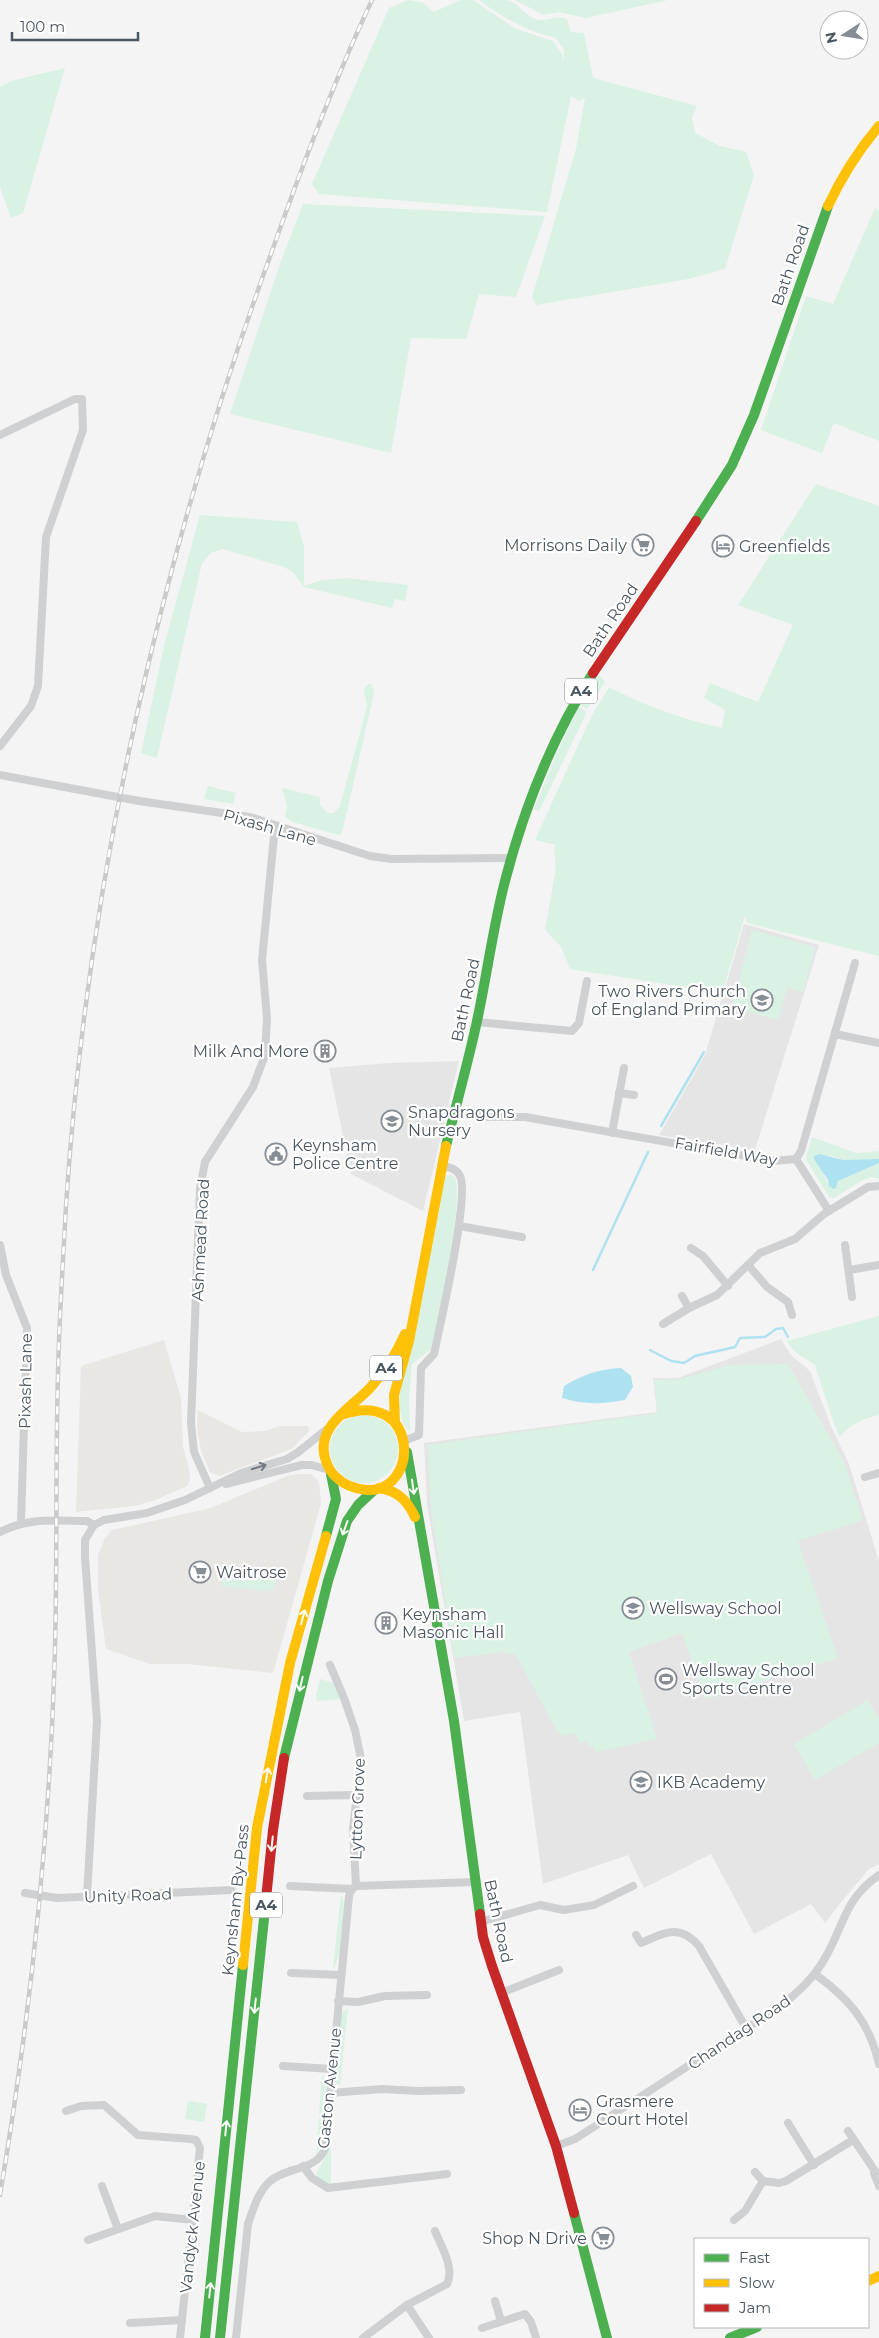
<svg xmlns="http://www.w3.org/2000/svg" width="879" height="2338" font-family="Montserrat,sans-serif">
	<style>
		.commercial { fill: #e8e7e3 }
		.education { fill: #e6e5e6 }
		.green { fill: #d9f2e3 }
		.water { fill: #aee2f0 }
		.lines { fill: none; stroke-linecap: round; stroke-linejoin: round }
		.stream { stroke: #aee2f0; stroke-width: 2.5 }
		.street { stroke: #ced0d2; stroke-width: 8 }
		.fast { stroke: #4caf50; stroke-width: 10 }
		.slow { stroke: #ffc107; stroke-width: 10 }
		.jam { stroke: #c62828; stroke-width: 10 }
		.rail-casing { stroke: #c9cacc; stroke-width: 4.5 }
		.rail { stroke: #fff; stroke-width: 2.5; stroke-dasharray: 8; stroke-linecap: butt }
		.oneway { stroke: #727b83 }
		.oneway2 { stroke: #f6fbf6 }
		.labels { text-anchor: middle; stroke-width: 4.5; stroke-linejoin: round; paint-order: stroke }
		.shield { fill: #fff; stroke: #808990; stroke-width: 1 }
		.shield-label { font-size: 15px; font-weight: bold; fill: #4a5661 }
		.street-label { font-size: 16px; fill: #4a5661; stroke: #fff }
		.poi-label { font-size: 16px; fill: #4a5661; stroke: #fff; text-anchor: start }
	</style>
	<rect width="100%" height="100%" fill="#f4f4f4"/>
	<g class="commercial">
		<path d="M164,1340L181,1398L183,1447L189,1469L190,1480L187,1486L153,1501L134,1506L76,1512L81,1366Z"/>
		<path d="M198,1410L242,1432L265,1431L280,1426H308L309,1431L292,1449L219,1476L210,1472L201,1451L197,1428Z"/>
		<path d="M299,1474H311L319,1482L321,1504L273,1673L188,1664H150L106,1649L98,1590V1555L105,1538L112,1530L211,1508L287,1476Z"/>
	</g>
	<g class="education">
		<path d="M744,924L819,945L755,1150L659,1135L705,1055Z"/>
		<path d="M459,1061L423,1211L351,1174L329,1068L389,1063Z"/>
		<path d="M781,1339L791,1355L810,1371L831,1426L849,1464L879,1561V1864L869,1869L843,1900L825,1923L811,1904L754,1934L711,1854L644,1888L628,1855L543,1884L520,1712L464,1721L427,1505L424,1443L657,1412L653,1378H678Z"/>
	</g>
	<g class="green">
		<path d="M408,0L422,2L434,12L460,0H473L516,29L553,41L562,54L564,62V50L556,38C526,31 503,18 479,0C488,0 498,0 507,0C519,2 525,18 540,20C551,21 555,15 567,19L571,32L584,33L593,78L697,106L692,117L695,133L720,146L746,152L754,175L725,269L688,279L536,305L532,297L576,149L585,98L579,101L571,96L547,212L319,194L312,184L389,8Z"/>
		<path d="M515,0H668L586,18L559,12L544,15Z"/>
		<path d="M65,68L23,213L11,218L0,187V87L11,81Z"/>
		<path d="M303,204L545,216L516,297L479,294L466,339L411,338L391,453L230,414L281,261Z"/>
		<path d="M875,208L879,211V441L834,423L822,453L761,430L806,296L833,304Z"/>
		<path d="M816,484L879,506V956L747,923L745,916L723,990L697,989L570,969L561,947L545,930L556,868L554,849L556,845L535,840L591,717L609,687C645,706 682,719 722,728L725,710L704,698L710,683L758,702L793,625L738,605Z"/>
		<path d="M200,515L297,522L304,547V586L322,580L347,578L408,585L405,601L395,599L392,608L304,587L294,573L284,567L222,549L211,553L202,563L157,758L141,753L165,642Z"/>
		<path d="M599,675L605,682L587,709L580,705Z"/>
		<path d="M368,684H371L374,689L373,698L342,833L338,835L293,822L285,817L287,805L282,788L320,797V805L328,813H334L340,806L367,707L364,690Z"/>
		<path d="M579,707L587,712L539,811L534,809L557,753Z"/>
		<path d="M208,786L236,793L233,804L204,799Z"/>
		<path d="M752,930L815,947L803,992L778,985L787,988L778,1020L732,1007Z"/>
		<path d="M812,1137L856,1153L879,1151V1159L876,1160H844L829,1155L824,1176L830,1187L833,1189L837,1185L838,1181L879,1163V1179L872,1177L863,1180L834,1198L829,1197L806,1159Z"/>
		<path d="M449,1175L454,1176C466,1195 437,1321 431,1349L412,1364L409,1398L410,1431C398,1424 400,1401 400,1388L444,1176Z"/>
		<path d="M879,1316V1415C863,1419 850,1424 840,1437L833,1421L815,1365L795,1352L787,1341Z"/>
		<path d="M788,1364L844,1462L863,1520L798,1541L838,1658L705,1699L682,1633L629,1652L657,1739L597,1752L593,1745L589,1747L586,1740L580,1743L574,1732L565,1736L558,1733L516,1655L503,1652L454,1658L431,1508L428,1445L658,1413L654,1380L680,1379L730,1365Z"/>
		<circle cx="364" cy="1449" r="34"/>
		<path d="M279,1567L274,1589L269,1591L223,1587L221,1579H242Z"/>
		<path d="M320,1679L335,1683L342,1699L317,1701L316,1695Z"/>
		<path d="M868,1700L879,1719V1743L815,1780L794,1744Z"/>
		<path d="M341,1894C348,1904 341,1961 333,1969Z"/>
		<path d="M348,2007L340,2085L336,2083L335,2076L341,2015Z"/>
		<path d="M322,2074L327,2082L321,2144L316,2158Z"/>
		<path d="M188,2101L207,2104L204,2122L185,2119Z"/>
		<path d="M331,2141V2183L328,2184L318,2179L316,2173L326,2156Z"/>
	</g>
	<g class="water">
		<path d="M819,1154L844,1160L879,1159V1163L838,1181L836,1188L833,1189L829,1186L828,1180L814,1159V1156Z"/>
		<path d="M621,1368L631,1376L633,1387L625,1400C603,1404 584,1405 562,1398L564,1386C582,1375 599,1369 621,1368Z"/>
	</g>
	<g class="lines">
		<g class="stream">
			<path d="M661,1126L704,1052"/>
			<path d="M593,1270L648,1152"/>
			<path d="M650,1350L671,1361L684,1363L695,1356L735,1347L740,1338L765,1337L776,1329L783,1328L788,1337"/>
		</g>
		<g class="street">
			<path d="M0,435L75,399H82L83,430L46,537L38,686L31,706L0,746"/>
			<path d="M0,775L139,801L250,817L370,856L392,859L511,858"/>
			<path d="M477,1022L572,1031L579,1023L587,981"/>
			<path d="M835,1034L879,1043"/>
			<path d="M619,1093L634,1095"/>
			<path d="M454,1111L485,1117H525L774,1161L796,1159L801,1151L855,963"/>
			<path d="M612,1133L624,1068"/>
			<path d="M796,1159L829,1211"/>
			<path d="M459,1226L522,1237"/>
			<path d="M0,1245L6,1275L27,1328L21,1522"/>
			<path d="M845,1245L852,1297"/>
			<path d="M691,1248L703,1256L728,1286"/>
			<path d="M749,1266L767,1287L788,1302L792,1315"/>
			<path d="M849,1270L879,1265"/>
			<path d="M682,1296L689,1308"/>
			<path d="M663,1324L689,1308L717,1295L760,1253L795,1239L824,1214L868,1187L879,1186"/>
			<path d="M404,1441L419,1435L421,1368L434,1354C440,1325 470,1196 460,1176C456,1168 448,1167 441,1165"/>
			<path d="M865,1477L879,1473"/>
			<path d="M226,1484L302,1465H312L329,1470"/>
			<path d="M210,1488L194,1452L191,1423L200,1188L205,1162L253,1087L265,1055L267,1018L262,960L275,826"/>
			<path d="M0,1532C30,1517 54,1521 87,1521L94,1525L104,1520L147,1513L185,1500L241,1473L287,1459L297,1453L326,1430"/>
			<path d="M330,1665L344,1698L355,1730L361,1759L353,1829L356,1886"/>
			<path d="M307,1796L357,1795"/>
			<path d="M290,1886L352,1889L356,1886L475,1882"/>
			<path d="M25,1893L57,1898L232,1890"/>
			<path d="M87,1896L97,1721L85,1557V1540L94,1525"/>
			<path d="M480,1922L540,1905L564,1910L594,1905L633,1886"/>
			<path d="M636,1935L641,1943C664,1933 679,1923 699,1946L746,2028"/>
			<path d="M291,1973L341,1975"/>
			<path d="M815,1974C849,1999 869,2021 879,2064"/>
			<path d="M501,1993L559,1970"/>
			<path d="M338,2001L358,2002L385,1996L427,1995"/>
			<path d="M283,2066L332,2069"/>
			<path d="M330,2093L382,2089L418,2091L461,2090"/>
			<path d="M66,2111L81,2106L104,2105L138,2135L190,2139L196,2140L200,2148L180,2338"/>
			<path d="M788,2123L814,2165"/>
			<path d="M848,2131L879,2177"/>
			<path d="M556,2146L575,2139L781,2006C798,1992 814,1978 825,1958C844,1926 844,1899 879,1875"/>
			<path d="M303,2166L312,2178L328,2188L447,2174"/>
			<path d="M755,2172L763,2181"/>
			<path d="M874,2173L879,2186"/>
			<path d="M102,2186L118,2229"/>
			<path d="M734,2220L745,2211L763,2181L779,2183L786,2181L853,2140"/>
			<path d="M88,2240L155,2216L193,2220"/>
			<path d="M495,2301L501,2321"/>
			<path d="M407,2305L429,2338"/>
			<path d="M130,2323L182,2320"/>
			<path d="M482,2328L525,2314L531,2322L536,2338"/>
			<path d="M236,2338L248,2224C253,2209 258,2193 269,2182C286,2166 315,2172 325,2149L349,1896L352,1889"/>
			<path d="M363,2338L407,2305L447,2284C455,2268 441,2246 435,2231"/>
		</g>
		<g class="fast">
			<path d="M696,521L732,465L754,415L828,206"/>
			<path d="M446,1146C456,1105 468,1063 477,1021C487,975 493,927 505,881C524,808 553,736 593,673"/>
			<path d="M407,1452L454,1721L480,1914"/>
			<path d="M326,1536L336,1499L331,1474"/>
			<path d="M284,1758L328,1581L347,1521L358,1505L374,1490"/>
			<path d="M574,2213L607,2338"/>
			<path d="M205,2338L243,1965"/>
			<path d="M220,2338L265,1909"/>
			<path d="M730,2338L757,2327"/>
		</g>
		<g class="slow">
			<path d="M828,206C842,176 858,151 879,126"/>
			<path d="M341,1415C419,1387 421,1492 367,1490C355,1489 345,1486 336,1477C330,1472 327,1465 325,1458C316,1426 351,1408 370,1388C385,1372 396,1354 405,1334"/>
			<path d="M395,1423L394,1395L409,1341L446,1146"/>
			<path d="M379,1488C398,1491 407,1500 415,1517"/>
			<path d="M243,1965L257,1828L290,1663L326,1536"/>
			<path d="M868,2281L879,2276"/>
		</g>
		<g class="jam">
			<path d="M593,673L696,521"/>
			<path d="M265,1909L273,1830L284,1758"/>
			<path d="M480,1914L483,1937L492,1966L556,2146L574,2213"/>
		</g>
		<g class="rail-casing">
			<path id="rail" d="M0,2195C29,2024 48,1852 54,1679C58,1578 55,1477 58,1375C59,1319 63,1263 66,1206C87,884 161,555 272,251C302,166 334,81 372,0"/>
		</g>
		<use href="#rail" class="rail"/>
	</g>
	<defs><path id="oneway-shaft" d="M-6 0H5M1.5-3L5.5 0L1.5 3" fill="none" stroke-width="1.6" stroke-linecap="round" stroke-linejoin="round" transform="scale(1.25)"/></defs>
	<use class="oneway" href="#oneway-shaft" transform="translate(259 1467) rotate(-17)"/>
	<g class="oneway2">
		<use href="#oneway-shaft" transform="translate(413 1487) rotate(82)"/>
		<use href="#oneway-shaft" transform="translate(345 1528) rotate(110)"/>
		<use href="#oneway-shaft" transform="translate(303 1617) rotate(-75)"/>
		<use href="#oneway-shaft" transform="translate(301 1684) rotate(103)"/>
		<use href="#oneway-shaft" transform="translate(267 1775) rotate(-80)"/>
		<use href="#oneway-shaft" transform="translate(272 1844) rotate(96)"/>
		<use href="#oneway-shaft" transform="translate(255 2006) rotate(96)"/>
		<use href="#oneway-shaft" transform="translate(226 2128) rotate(-84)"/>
		<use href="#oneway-shaft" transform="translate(210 2290) rotate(-84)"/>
	</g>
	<defs>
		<g id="supermarket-ring" transform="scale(1.125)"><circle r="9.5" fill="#fff" stroke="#868d94" stroke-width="1.5"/><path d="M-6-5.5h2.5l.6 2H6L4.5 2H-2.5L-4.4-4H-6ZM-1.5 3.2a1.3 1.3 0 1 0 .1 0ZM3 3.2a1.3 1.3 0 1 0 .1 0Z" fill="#868d94"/></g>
		<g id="hotel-ring" transform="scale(1.125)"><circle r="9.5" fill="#fff" stroke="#868d94" stroke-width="1.5"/><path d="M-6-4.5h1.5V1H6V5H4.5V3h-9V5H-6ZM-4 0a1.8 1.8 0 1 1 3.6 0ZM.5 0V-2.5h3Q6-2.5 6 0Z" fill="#868d94"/></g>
		<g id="school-ring" transform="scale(1.125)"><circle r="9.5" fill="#fff" stroke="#868d94" stroke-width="1.5"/><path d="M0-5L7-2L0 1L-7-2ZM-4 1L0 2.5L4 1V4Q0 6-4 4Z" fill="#868d94"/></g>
		<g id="building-ring" transform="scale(1.125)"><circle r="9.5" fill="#fff" stroke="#868d94" stroke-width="1.5"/><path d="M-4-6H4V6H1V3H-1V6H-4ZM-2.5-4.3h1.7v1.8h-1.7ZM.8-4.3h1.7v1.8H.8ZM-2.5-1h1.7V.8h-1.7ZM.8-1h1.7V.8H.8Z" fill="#868d94"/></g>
		<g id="civic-ring" transform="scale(1.125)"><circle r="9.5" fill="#fff" stroke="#868d94" stroke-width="1.5"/><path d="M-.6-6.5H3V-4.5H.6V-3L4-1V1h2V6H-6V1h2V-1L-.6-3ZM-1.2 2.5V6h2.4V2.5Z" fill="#868d94"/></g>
		<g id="stadium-ring" transform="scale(1.125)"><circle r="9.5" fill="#fff" stroke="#868d94" stroke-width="1.5"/><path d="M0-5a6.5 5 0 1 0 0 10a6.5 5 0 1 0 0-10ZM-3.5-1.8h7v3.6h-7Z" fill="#868d94"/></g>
	</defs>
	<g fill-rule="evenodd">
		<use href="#supermarket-ring" x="643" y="545"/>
		<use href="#hotel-ring" x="723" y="546"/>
		<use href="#school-ring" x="762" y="1000"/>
		<use href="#building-ring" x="325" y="1051"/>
		<use href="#school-ring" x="392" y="1121"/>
		<use href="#civic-ring" x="276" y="1154"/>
		<use href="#supermarket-ring" x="200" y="1572"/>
		<use href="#school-ring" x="633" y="1608"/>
		<use href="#building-ring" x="386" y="1623"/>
		<use href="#stadium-ring" x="666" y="1679"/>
		<use href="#school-ring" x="641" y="1782"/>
		<use href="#hotel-ring" x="580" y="2110"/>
		<use href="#supermarket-ring" x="603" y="2238"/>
	</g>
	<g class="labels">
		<g class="shield">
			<rect x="565" y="678.5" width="32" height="25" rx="4"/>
			<rect x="370" y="1355.5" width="32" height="25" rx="4"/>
			<rect x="250" y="1892.5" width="32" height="25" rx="4"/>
		</g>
		<g class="shield-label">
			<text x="581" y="696">A4</text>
			<text x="386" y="1373">A4</text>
			<text x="266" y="1910">A4</text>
		</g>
		<g class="street-label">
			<text transform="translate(790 265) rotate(-71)" y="6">Bath Road</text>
			<text transform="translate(610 620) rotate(-56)" y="6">Bath Road</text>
			<text transform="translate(270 827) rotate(16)" y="6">Pixash Lane</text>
			<text transform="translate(465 1000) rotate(-78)" y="6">Bath Road</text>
			<text transform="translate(726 1151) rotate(10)" y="6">Fairfield Way</text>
			<text transform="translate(200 1240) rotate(-87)" y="6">Ashmead Road</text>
			<text transform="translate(25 1381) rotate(-89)" y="6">Pixash Lane</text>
			<text transform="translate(357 1809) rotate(-88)" y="6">Lytton Grove</text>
			<text transform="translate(128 1895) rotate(-2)" y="6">Unity Road</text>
			<text transform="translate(235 1900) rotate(-84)" y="6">Keynsham By-Pass</text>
			<text transform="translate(499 1921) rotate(78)" y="6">Bath Road</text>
			<text transform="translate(739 2032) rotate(-34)" y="6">Chandag Road</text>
			<text transform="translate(329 2088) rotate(-84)" y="6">Gaston Avenue</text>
			<text transform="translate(192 2227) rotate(-84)" y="6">Vandyck Avenue</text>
		</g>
		<g class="poi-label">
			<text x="627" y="551" text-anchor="end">Morrisons Daily</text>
			<text x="739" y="552">Greenfields</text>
			<text x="746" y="997" text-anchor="end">Two Rivers Church<tspan x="746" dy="18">of England Primary</tspan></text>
			<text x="309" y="1057" text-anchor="end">Milk And More</text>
			<text x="408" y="1118">Snapdragons<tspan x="408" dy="18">Nursery</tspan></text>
			<text x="292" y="1151">Keynsham<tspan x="292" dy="18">Police Centre</tspan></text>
			<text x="216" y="1578">Waitrose</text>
			<text x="649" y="1614">Wellsway School</text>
			<text x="402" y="1620">Keynsham<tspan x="402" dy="18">Masonic Hall</tspan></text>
			<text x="682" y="1676">Wellsway School<tspan x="682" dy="18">Sports Centre</tspan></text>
			<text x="657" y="1788">IKB Academy</text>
			<text x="596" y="2107">Grasmere<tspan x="596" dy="18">Court Hotel</tspan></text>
			<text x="587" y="2244" text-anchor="end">Shop N Drive</text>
		</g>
	</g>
	<rect x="694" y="2238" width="175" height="90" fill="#ffffff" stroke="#b7bbc0"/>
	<rect x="704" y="2254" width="25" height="8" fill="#4caf50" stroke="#b7bbc0"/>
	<text x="739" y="2263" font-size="15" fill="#4a5661">Fast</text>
	<rect x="704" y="2279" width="25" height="8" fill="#ffc107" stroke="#b7bbc0"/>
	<text x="739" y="2288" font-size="15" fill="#4a5661">Slow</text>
	<rect x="704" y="2304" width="25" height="8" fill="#c62828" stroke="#b7bbc0"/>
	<text x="739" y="2313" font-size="15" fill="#4a5661">Jam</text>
	<g transform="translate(844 35) rotate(258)"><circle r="24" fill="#ffffff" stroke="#b7bbc0"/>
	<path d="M0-4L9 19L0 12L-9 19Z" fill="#868d94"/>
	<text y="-8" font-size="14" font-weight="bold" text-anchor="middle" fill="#4a5661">N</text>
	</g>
	<path d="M12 32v8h126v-8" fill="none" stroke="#4a5661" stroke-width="2.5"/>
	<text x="20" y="32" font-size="15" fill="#4a5661" stroke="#ffffff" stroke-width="4" paint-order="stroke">100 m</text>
</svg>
